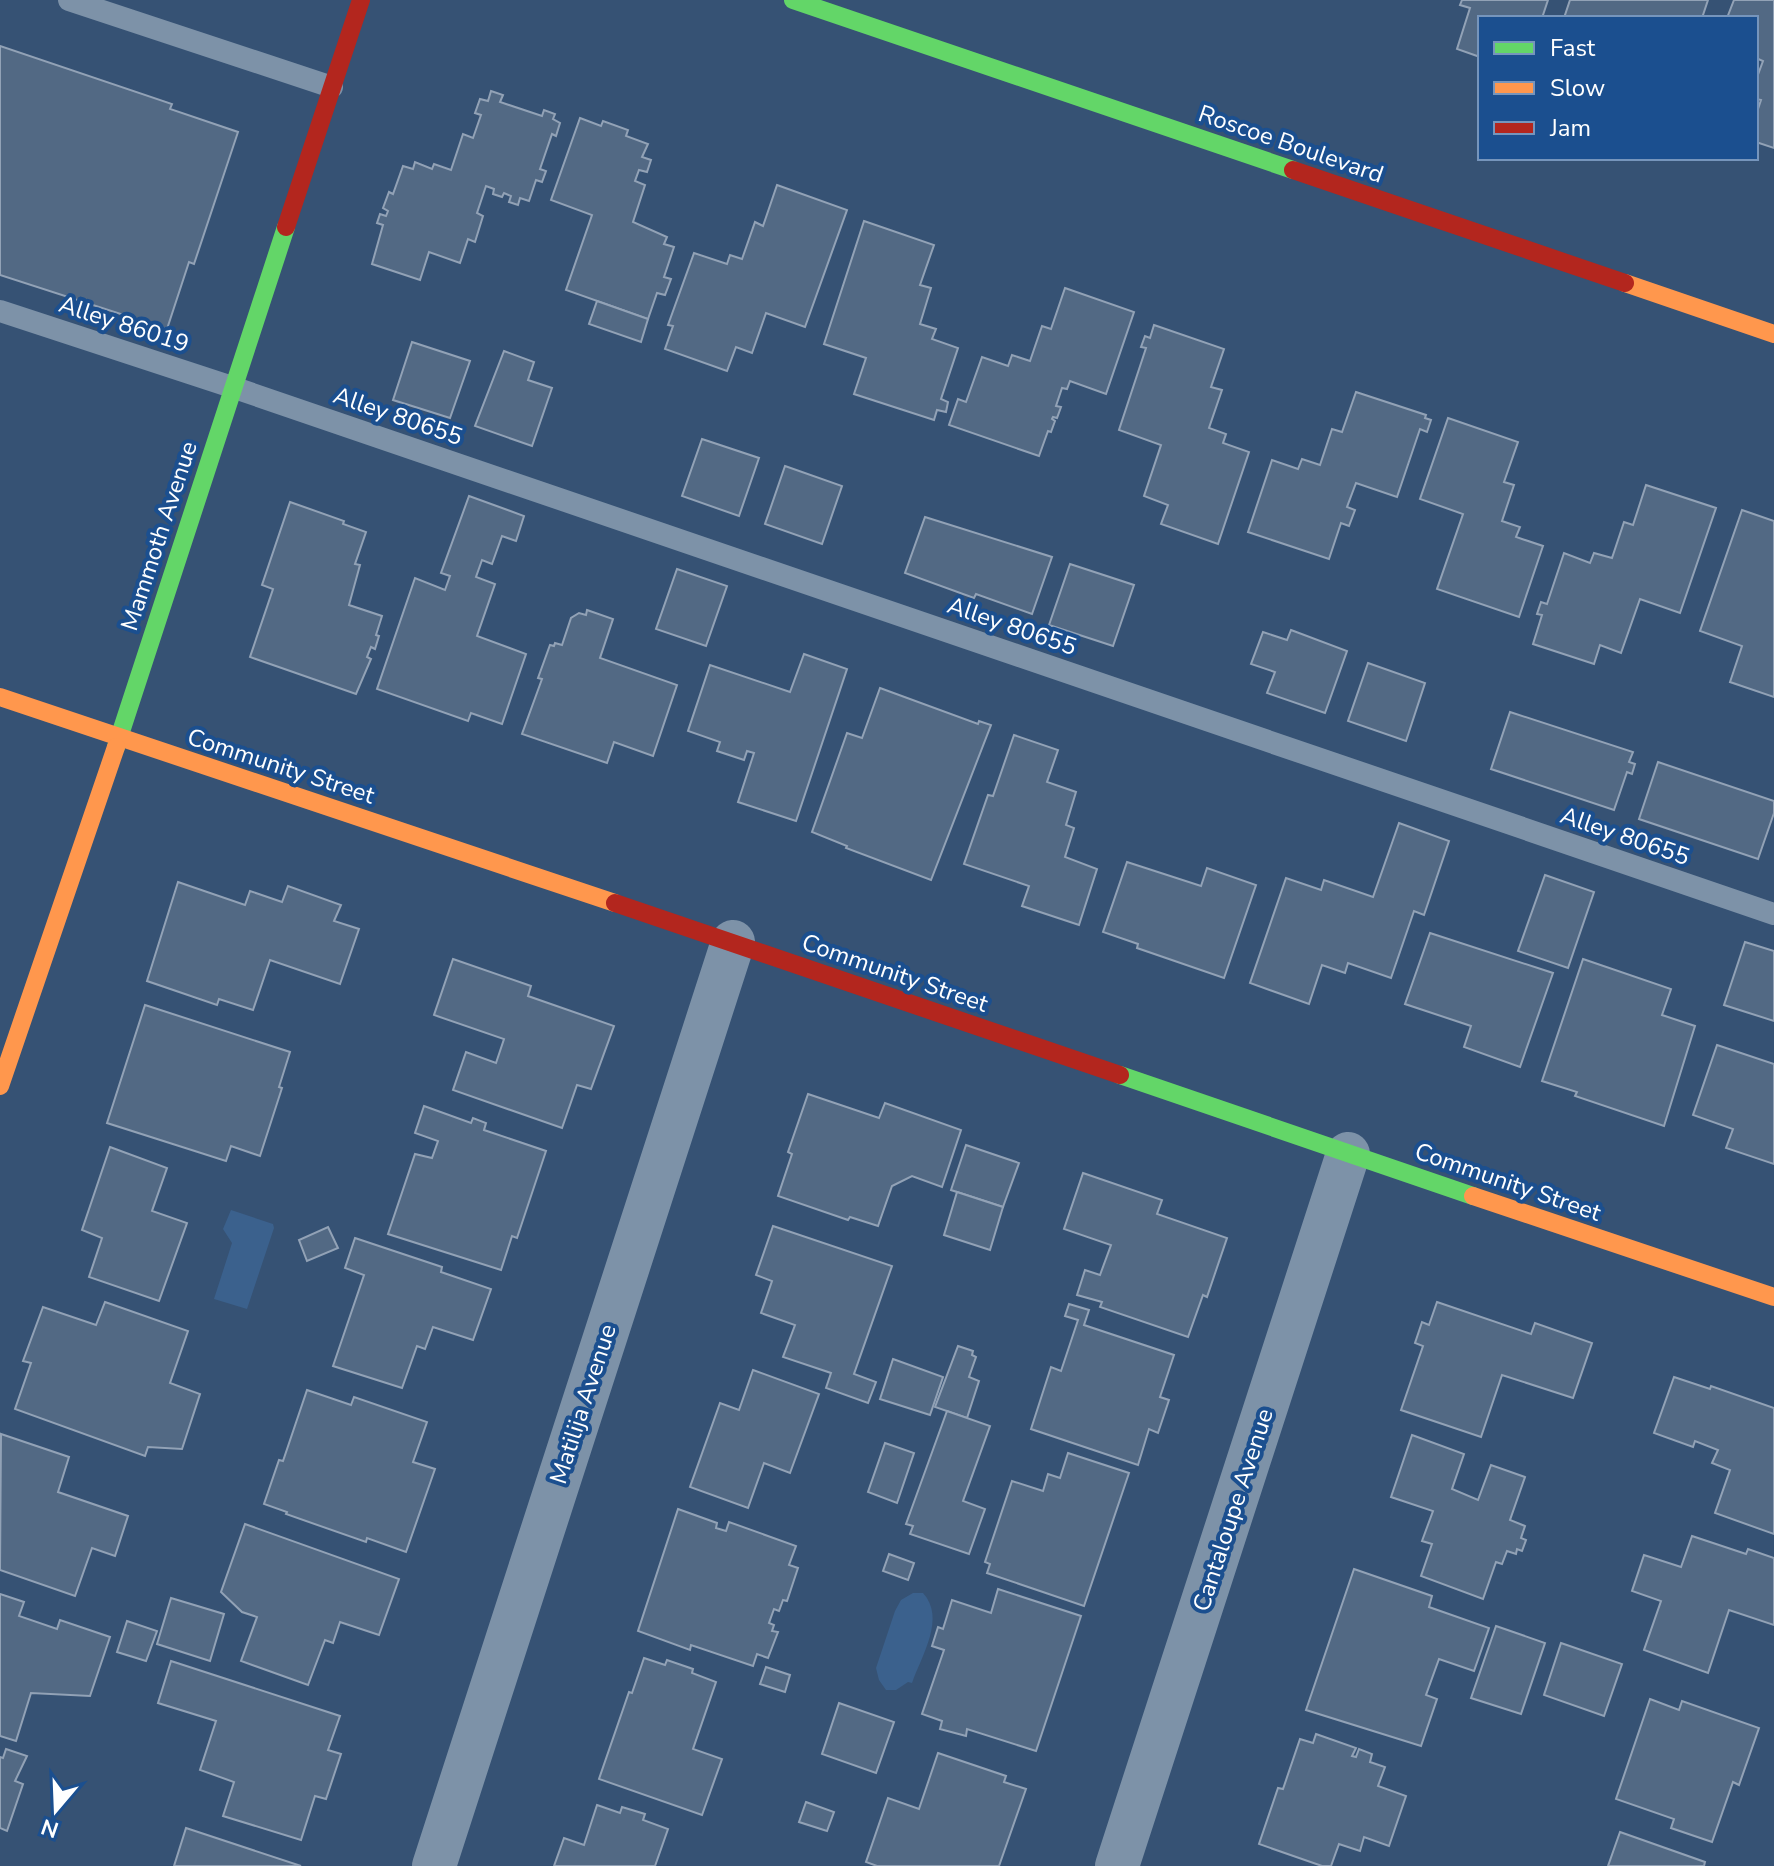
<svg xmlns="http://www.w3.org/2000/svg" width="1774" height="1866" font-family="'Nunito Sans',sans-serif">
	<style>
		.water { fill: #3b618d }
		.building { fill: #526984; stroke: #92a2b6; stroke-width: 2 }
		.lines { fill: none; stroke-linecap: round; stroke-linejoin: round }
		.lane { stroke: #7d92a8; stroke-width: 22 }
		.street { stroke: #7d92a8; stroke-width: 44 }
		.fast { stroke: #63d668; stroke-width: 18 }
		.slow { stroke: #ff974d; stroke-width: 18 }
		.jam { stroke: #b3261e; stroke-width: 18 }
		.labels { text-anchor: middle; stroke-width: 8; stroke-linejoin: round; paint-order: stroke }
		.street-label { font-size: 24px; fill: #fff; stroke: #1b4f8f }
	</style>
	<rect width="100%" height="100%" fill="#365274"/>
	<g class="water">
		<path d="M231,1210L273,1224L274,1228L247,1309L214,1299L232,1243L223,1229Z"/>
		<path d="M913,1593H923C946,1618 922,1655 912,1683L908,1682L896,1690H886L879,1680L876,1668L895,1611L901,1600Z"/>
	</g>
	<g class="building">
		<path d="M1462,0H1548L1542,18H1480V57L1457,49L1470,8L1460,5Z"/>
		<path d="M1570,0H1708L1702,18H1564Z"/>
		<path d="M1734,0H1774V148L1756,142V115L1761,100L1756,99V80L1763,61L1756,58V18H1727Z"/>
		<path d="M0,46L172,104L170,109L238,132L194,264L189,262L167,329L0,275Z"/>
		<path d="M491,91L503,95L500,102L542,116L544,110L555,114L553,119L560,123L556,136L552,134L540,169L546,171L542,182L536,180L529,201L520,198L518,205L509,202L511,196L504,193L502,197L493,194L494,189L486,186L477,213L483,216L475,242L468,239L460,263L429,252L420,280L372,264L383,225L377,223L380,214L386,216L388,211L383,208L389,192L393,194L403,166L413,169L415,162L432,169L434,164L451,170L463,134L473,138L481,115L475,113L480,99L488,101Z"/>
		<path d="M580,118L601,126L603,121L628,130L626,136L648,144L642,157L651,160L647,172L639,170L635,181L645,185L633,222L667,237L664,244L674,247L664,277L671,279L665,295L657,293L648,319L566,290L592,215L551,200Z"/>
		<path d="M777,185L847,210L805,327L766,313L752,353L736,347L727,371L665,349L673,326L668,325L694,253L727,264L730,255L742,259L755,222L763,226Z"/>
		<path d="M864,221L934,245L920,285L931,288L920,324L936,329L932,339L958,348L941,399L948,402L946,412L937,410L934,420L854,394L866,358L824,344Z"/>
		<path d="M1065,288L1134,312L1106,394L1070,381L1067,389L1062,388L1056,406L1061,407L1057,418L1053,417L1052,419L1055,421L1051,432L1048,431L1039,456L949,425L958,399L966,402L982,357L1008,366L1012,355L1030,361L1042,326L1051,329Z"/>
		<path d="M597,301L648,319L641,342L589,324Z"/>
		<path d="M1154,325L1224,349L1211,387L1222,390L1209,428L1226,434L1223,443L1249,452L1218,544L1161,524L1168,505L1144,496L1161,445L1119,430L1146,348L1141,347L1145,336L1150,338Z"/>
		<path d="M412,342L470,361L450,418L393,400Z"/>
		<path d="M504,351L534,362L528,380L552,388L532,446L475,426Z"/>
		<path d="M1356,392L1426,415L1425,418L1431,420L1427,432L1420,429L1397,497L1356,483L1347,507L1355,510L1349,526L1341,523L1329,559L1248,532L1272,460L1298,469L1302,459L1320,465L1332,429L1342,432Z"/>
		<path d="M1448,418L1518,442L1504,482L1514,485L1502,521L1520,527L1516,537L1543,546L1519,617L1437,589L1463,514L1420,499Z"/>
		<path d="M702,439L759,458L739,516L682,496Z"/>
		<path d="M785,466L842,486L822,544L765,524Z"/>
		<path d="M1646,485L1716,508L1680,613L1640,599L1621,653L1600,645L1594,664L1533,644L1542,615L1537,614L1541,602L1547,604L1564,553L1590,563L1594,553L1612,558L1624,522L1633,525Z"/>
		<path d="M469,496L524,516L516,541L502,536L492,564L482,560L476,577L495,584L477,636L526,654L502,724L471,713L468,721L377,689L415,578L445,590L450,576L441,573Z"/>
		<path d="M290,502L344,521L343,524L366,532L355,564L360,565L349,605L382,616L376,635L379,636L375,649L371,647L367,657L371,659L356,694L250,657L273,589L262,585Z"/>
		<path d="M1742,510L1774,521V697L1730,682L1742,646L1700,631Z"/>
		<path d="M925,517L1052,557L1032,614L976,594L974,598L905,573Z"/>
		<path d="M1070,564L1134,585L1113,646L1049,625Z"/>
		<path d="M677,569L727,586L706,646L656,629Z"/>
		<path d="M587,610L613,619L600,658L677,685L653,756L614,742L607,763L522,734L542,679L538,678L550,645L554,646L555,643L562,645L571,618L579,613L586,615Z"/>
		<path d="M1291,630L1347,651L1325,713L1267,693L1275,672L1251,664L1263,632L1287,640Z"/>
		<path d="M804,654L847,669L796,821L738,802L754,753L747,751L744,760L717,751L720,742L688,731L710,665L790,692Z"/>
		<path d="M1368,663L1425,683L1406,741L1348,721Z"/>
		<path d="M880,688L978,724L979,721L991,725L931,880L846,848L847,846L812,832L847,733L862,738Z"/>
		<path d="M1510,712L1633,752L1629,762L1635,764L1632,774L1627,772L1614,810L1491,769Z"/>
		<path d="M1014,735L1058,750L1047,782L1076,792L1066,825L1074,828L1065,857L1097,869L1079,925L1022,906L1029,886L964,864L988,795L993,796Z"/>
		<path d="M1658,762L1774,801V813L1758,859L1639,819Z"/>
		<path d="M1399,823L1449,841L1424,915L1414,911L1391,978L1348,963L1345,973L1322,965L1309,1004L1250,983L1286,878L1321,890L1324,880L1373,897Z"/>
		<path d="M1127,862L1201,886L1207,868L1256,885L1224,978L1137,948L1138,944L1103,932Z"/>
		<path d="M1545,875L1594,892L1568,968L1518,951Z"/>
		<path d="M178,882L245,905L250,891L282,902L288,886L341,905L334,921L359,929L340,984L270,960L253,1010L219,999L217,1005L147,981Z"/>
		<path d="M1430,933L1553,973L1520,1067L1464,1047L1471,1026L1405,1004Z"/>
		<path d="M1745,942L1774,951V1021L1724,1005Z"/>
		<path d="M453,959L531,986L528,996L614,1026L591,1089L577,1085L562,1128L453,1090L466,1052L496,1063L504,1039L434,1015Z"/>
		<path d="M1583,959L1671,989L1662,1015L1695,1026L1664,1126L1575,1096L1577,1092L1542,1081Z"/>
		<path d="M145,1005L290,1052L279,1087L282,1088L260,1156L231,1146L226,1161L107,1123Z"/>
		<path d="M1717,1045L1774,1064V1164L1726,1148L1733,1129L1693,1115Z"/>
		<path d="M808,1094L879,1118L885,1103L961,1130L942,1187L912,1176L892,1186L878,1226L850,1217L848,1220L778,1196L792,1154L788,1152Z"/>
		<path d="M424,1106L471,1123L473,1118L486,1123L484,1130L546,1151L517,1238L512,1236L501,1270L388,1234L415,1154L432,1158L438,1141L415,1133Z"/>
		<path d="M966,1145L1019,1163L1003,1207L951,1190Z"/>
		<path d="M110,1147L167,1168L152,1211L187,1223L159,1301L89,1277L102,1238L82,1230Z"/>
		<path d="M1083,1173L1162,1200L1157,1214L1227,1238L1207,1297L1203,1295L1188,1337L1100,1307L1102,1302L1077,1295L1085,1270L1100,1275L1111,1245L1064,1229Z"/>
		<path d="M957,1192L1003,1207L990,1250L944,1235Z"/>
		<path d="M773,1226L892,1266L854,1374L876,1382L868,1403L826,1388L831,1373L783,1357L795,1325L761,1313L772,1281L756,1275Z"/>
		<path d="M328,1227L338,1248L307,1261L299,1240Z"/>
		<path d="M355,1238L442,1267L441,1272L491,1289L473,1340L433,1327L425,1349L417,1346L402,1388L333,1366L364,1275L345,1268Z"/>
		<path d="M105,1302L188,1331L170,1383L200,1394L182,1449L148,1447L145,1456L15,1409L31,1363L23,1361L43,1307L96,1325Z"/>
		<path d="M1437,1302L1531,1334L1535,1323L1592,1343L1573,1398L1502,1375L1481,1437L1401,1410L1423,1346L1415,1343L1422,1322L1429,1325Z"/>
		<path d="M1069,1304L1089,1310L1084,1325L1174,1355L1160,1397L1169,1400L1158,1433L1149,1429L1138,1465L1031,1429L1051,1367L1061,1371L1078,1320L1065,1316Z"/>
		<path d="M958,1346L973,1351L972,1355L976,1357L969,1377L979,1381L967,1418L935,1407Z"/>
		<path d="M893,1359L943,1377L930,1415L880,1399Z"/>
		<path d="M753,1370L819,1394L790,1473L764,1463L748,1508L690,1487L720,1403L739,1410Z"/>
		<path d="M1674,1377L1710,1389L1711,1386L1774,1408V1534L1715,1513L1730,1470L1712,1463L1718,1450L1695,1441L1693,1447L1654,1433Z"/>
		<path d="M307,1390L351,1405L354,1397L427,1422L413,1462L435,1469L406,1552L367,1538L366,1542L286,1514L287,1512L264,1504L279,1460L283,1461Z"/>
		<path d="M947,1411L990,1426L963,1501L985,1509L969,1554L910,1534L913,1526L906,1524Z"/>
		<path d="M1,1434L69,1457L58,1492L128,1516L115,1556L92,1548L75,1596L0,1570Z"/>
		<path d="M1412,1435L1464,1454L1452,1489L1478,1500L1491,1465L1525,1477L1510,1520L1525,1526L1521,1538L1526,1540L1522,1551L1517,1549L1516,1554L1507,1551L1502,1564L1496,1562L1483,1599L1421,1576L1432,1544L1422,1541L1433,1511L1391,1497Z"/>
		<path d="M885,1443L914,1453L897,1503L868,1492Z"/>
		<path d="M1068,1453L1129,1473L1084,1606L987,1573L990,1564L985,1562L1012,1481L1043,1491L1048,1474L1060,1478Z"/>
		<path d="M678,1509L717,1523L716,1528L726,1531L729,1522L796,1546L789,1565L798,1568L787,1601L783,1600L779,1611L774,1609L769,1623L774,1625L772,1631L778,1632L768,1658L757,1654L753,1666L691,1645L690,1650L638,1631Z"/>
		<path d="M245,1524L399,1579L379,1635L340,1622L333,1643L325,1640L308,1685L241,1661L257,1617L242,1612L221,1592Z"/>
		<path d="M1692,1536L1746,1554L1748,1549L1774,1558V1625L1729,1610L1708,1673L1644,1650L1661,1601L1632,1591L1644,1555L1681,1567Z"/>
		<path d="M889,1554L914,1563L908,1580L883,1571Z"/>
		<path d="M1354,1569L1432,1596L1429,1607L1489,1628L1474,1671L1439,1659L1426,1695L1437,1699L1421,1746L1306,1710Z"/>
		<path d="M998,1589L1081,1616L1036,1751L967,1729L966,1736L940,1729L942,1721L922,1714L944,1650L932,1646L938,1627L943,1629L952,1600L991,1613Z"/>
		<path d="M0,1594L24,1602L19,1616L57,1629L60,1620L110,1637L90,1696L31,1693L16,1741L0,1736Z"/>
		<path d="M171,1598L224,1614L210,1661L157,1644Z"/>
		<path d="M127,1621L157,1631L146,1661L117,1652Z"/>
		<path d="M1496,1626L1545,1643L1521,1714L1471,1698Z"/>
		<path d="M1561,1643L1622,1664L1604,1716L1544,1695Z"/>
		<path d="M644,1658L665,1665L667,1660L693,1669L692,1673L716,1682L693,1749L722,1759L702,1815L599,1779L629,1692L632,1693Z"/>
		<path d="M171,1661L340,1716L328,1750L341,1754L326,1799L315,1796L301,1840L223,1816L234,1782L200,1770L216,1721L158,1703Z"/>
		<path d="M766,1667L790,1675L785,1692L760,1684Z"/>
		<path d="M1650,1699L1679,1710L1682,1701L1759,1728L1739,1785L1733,1782L1712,1842L1671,1828L1674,1819L1616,1799Z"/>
		<path d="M839,1703L894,1722L876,1773L822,1754Z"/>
		<path d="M1316,1734L1356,1748L1352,1756L1356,1757L1359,1749L1372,1754L1370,1762L1385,1767L1378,1786L1406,1796L1389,1846L1364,1837L1360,1851L1339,1844L1331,1866H1322L1259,1844L1278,1788L1283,1789L1300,1739L1313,1743Z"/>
		<path d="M6,1749L27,1756L15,1781L23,1784L7,1831L0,1828V1757L3,1758Z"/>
		<path d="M938,1753L1006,1776L1004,1782L1026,1789L999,1866H877L866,1862L888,1798L919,1809Z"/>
		<path d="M806,1802L834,1812L827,1831L799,1822Z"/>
		<path d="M597,1805L620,1813L622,1807L645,1814L643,1820L668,1829L655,1866H554L564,1838L584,1845Z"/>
		<path d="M186,1828L301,1866H174Z"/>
		<path d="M1620,1832L1705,1862L1704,1866H1608Z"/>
	</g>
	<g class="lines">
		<g class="lane">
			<path d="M69,0L332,87"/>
			<path d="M0,311L232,387L1774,914"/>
		</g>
		<g class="street">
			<path d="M434,1866L733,942"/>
			<path d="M1117,1866L1348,1154"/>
		</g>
		<g class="fast">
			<path d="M793,0L1293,170"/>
			<path d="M116,747L286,227"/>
			<path d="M1120,1075L1473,1196"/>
		</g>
		<g class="slow">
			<path d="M1625,283L1774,334"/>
			<path d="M0,697L615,903"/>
			<path d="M0,1086L116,747"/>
			<path d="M1473,1196L1774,1297"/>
		</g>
		<g class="jam">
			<path d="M1293,170L1625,283"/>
			<path d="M286,227L361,0"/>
			<path d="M615,903L1120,1075"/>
		</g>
	</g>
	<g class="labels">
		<g class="street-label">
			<text transform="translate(1291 144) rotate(19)" y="8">Roscoe Boulevard</text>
			<text transform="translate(124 324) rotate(18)" y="8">Alley 86019</text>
			<text transform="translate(398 416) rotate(19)" y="8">Alley 80655</text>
			<text transform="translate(159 536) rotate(-72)" y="8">Mammoth Avenue</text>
			<text transform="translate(1012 626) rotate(19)" y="8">Alley 80655</text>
			<text transform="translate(281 766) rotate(18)" y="8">Community Street</text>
			<text transform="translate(1625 836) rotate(19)" y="8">Alley 80655</text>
			<text transform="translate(895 973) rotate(19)" y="8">Community Street</text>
			<text transform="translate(1508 1182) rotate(19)" y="8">Community Street</text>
			<text transform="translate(583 1404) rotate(-72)" y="8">Matilija Avenue</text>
			<text transform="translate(1233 1510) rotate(-72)" y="8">Cantaloupe Avenue</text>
		</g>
	</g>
	<rect x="1478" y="16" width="280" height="144" fill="#1b4f8f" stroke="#7695bc" stroke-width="2"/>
	<rect x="1494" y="42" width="40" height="12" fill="#63d668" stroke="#7695bc" stroke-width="2"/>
	<text x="1550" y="56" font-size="24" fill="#ffffff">Fast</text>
	<rect x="1494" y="82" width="40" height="12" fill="#ff974d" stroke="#7695bc" stroke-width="2"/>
	<text x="1550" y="96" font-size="24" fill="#ffffff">Slow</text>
	<rect x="1494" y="122" width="40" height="12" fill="#b3261e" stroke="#7695bc" stroke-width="2"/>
	<text x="1550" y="136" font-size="24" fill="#ffffff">Jam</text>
	<g transform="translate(56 1810) rotate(199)" stroke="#1b4f8f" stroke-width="6" paint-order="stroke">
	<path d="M0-6L14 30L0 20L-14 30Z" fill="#ffffff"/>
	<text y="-12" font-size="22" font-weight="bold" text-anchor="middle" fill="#ffffff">N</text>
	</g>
</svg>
